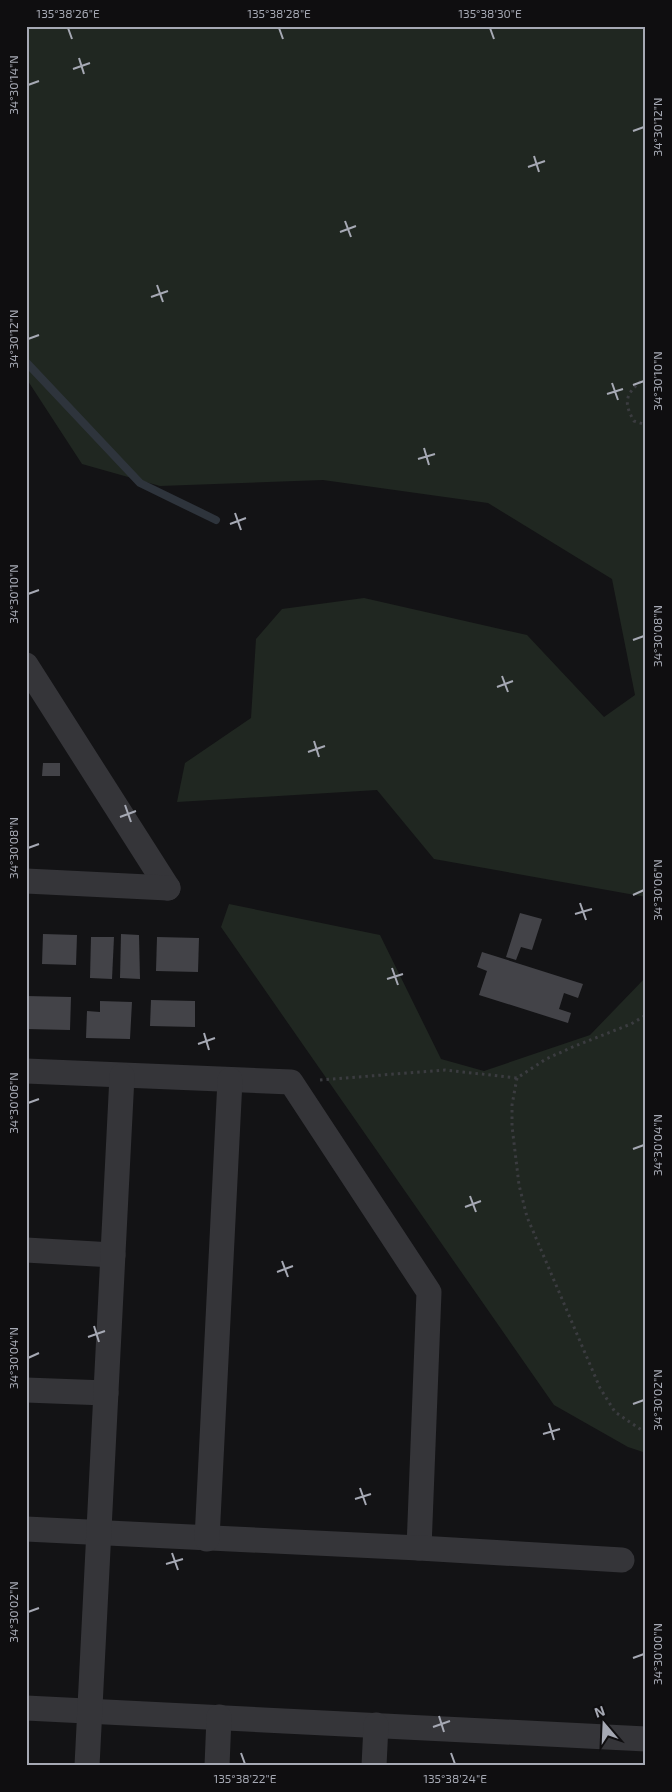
<svg xmlns="http://www.w3.org/2000/svg" width="672" height="1792" font-family="'Exo 2',sans-serif">
	<style>
		.green { fill: #202721 }
		.lines { fill: none; stroke-linecap: round; stroke-linejoin: round }
		.stream { stroke: #2e343c; stroke-width: 8 }
		.building { fill: #434348 }
		.path { stroke: #3b3c40; stroke-width: 3; stroke-dasharray: 2.5 4; stroke-linecap: butt }
		.minor { stroke: #353539; stroke-width: 25 }
		.ticks { fill: none; stroke: #a6a9b4; stroke-width: 2 }
		.neatline { fill: none; stroke: #a6a9b4; stroke-width: 2 }
		.ticks-label { font-size: 12px; text-anchor: middle; fill: #a6a9b4 }
	</style>
	<rect width="100%" height="100%" fill="#131315"/>
	<g class="green">
		<path d="M26,26H646V897L434,859L377,790L177,802L185,763L251,718L256,639L282,609L364,598L527,635L604,717L635,695L612,579L488,503L323,480L160,486L82,464L26,378Z"/>
		<path d="M229,904L380,935L441,1059L484,1071L590,1035L646,977V1453L628,1447L554,1405L221,927Z"/>
	</g>
	<g class="lines">
		<path class="stream" d="M26,362L140,483L216,520"/>
	</g>
	<g class="building">
		<path d="M43,763H60V776H42Z"/>
		<path d="M520,913L542,919L532,950L521,947L516,960L506,957Z"/>
		<path d="M43,934L77,935L76,965L42,964Z"/>
		<path d="M121,934L139,935L140,979L120,978Z"/>
		<path d="M91,937H114L112,979L90,978Z"/>
		<path d="M157,937L199,938L198,972L156,971Z"/>
		<path d="M482,952L583,984L578,998L564,993L559,1009L571,1013L568,1023L479,995L487,971L477,967Z"/>
		<path d="M26,996L71,997L70,1030L26,1029Z"/>
		<path d="M151,1000L195,1001V1027L150,1026Z"/>
		<path d="M100,1001L132,1002L130,1039L86,1038L87,1011L100,1012Z"/>
	</g>
	<g class="lines">
		<g class="path">
			<path d="M646,377C628,392 621,399 634,421L646,425"/>
			<path d="M517,1078L512,1105V1126L519,1185L527,1217L600,1388L615,1412L646,1433"/>
			<path d="M320,1080L445,1070L517,1078L546,1059L575,1046L631,1024L646,1015"/>
		</g>
		<g class="minor">
			<path d="M26,665L168,888"/>
			<path d="M26,881L168,888"/>
			<path d="M26,1071L291,1082L429,1292L419,1548"/>
			<path d="M26,1250L113,1255"/>
			<path d="M26,1390L106,1393"/>
			<path d="M26,1529L419,1548L622,1560"/>
			<path d="M207,1539L230,1080"/>
			<path d="M26,1708L646,1739"/>
			<path d="M87,1766L122,1076"/>
			<path d="M217,1766L219,1717"/>
			<path d="M374,1766L376,1725"/>
		</g>
	</g>
	<path class="ticks" d="M68,28L72,39M279,28L283,39M490,28L494,39M79,58L84,74M73,69L90,63M28,85L39,81M633,131L644,127M534,156L539,172M528,167L545,161M345,221L351,237M340,232L356,226M157,285L163,302M151,297L168,291M28,339L39,335M612,383L618,400M633,385L644,381M607,394L623,389M424,448L429,465M418,459L435,454M235,513L241,530M230,524L246,518M28,594L39,590M633,640L644,636M502,676L508,692M497,687L513,681M314,741L319,757M308,752L325,746M125,805L131,822M120,817L136,811M28,848L39,844M633,895L644,890M580,903L586,920M575,914L592,909M392,968L398,985M387,979L403,974M204,1033L209,1050M198,1044L215,1038M28,1103L39,1099M633,1149L644,1145M470,1196L476,1212M465,1207L481,1201M282,1261L288,1277M277,1272L293,1266M94,1326L99,1342M88,1337L105,1331M28,1358L39,1353M633,1404L644,1400M549,1423L554,1440M543,1434L560,1429M360,1488L366,1505M355,1499L371,1494M172,1553L178,1570M166,1564L183,1559M28,1612L39,1608M633,1658L644,1654M439,1716L444,1732M433,1727L450,1721M241,1753L245,1764M451,1753L455,1764"/>
	<rect width="672" height="1792" fill="none" stroke="#0f0e10" stroke-width="55"/>
	<g transform="translate(604 1724) rotate(341)" stroke="#0f0e10" stroke-width="4" paint-order="stroke">
	<path d="M0-4L9 19L0 12L-9 19Z" fill="#a6a9b4"/>
	<text y="-8" font-size="14" font-weight="bold" text-anchor="middle" fill="#a6a9b4">N</text>
	</g>
	<rect x="28" y="28" width="616" height="1736" class="neatline"/>
	<g class="ticks-label">
		<text x="68" y="18">135°38'26"E</text>
		<text x="279" y="18">135°38'28"E</text>
		<text x="490" y="18">135°38'30"E</text>
		<text transform="translate(14 85) rotate(-90)" y="4">34°30'14"N</text>
		<text transform="translate(658 127) rotate(-90)" y="4">34°30'12"N</text>
		<text transform="translate(14 339) rotate(-90)" y="4">34°30'12"N</text>
		<text transform="translate(658 381) rotate(-90)" y="4">34°30'10"N</text>
		<text transform="translate(14 594) rotate(-90)" y="4">34°30'10"N</text>
		<text transform="translate(658 636) rotate(-90)" y="4">34°30'08"N</text>
		<text transform="translate(14 848) rotate(-90)" y="4">34°30'08"N</text>
		<text transform="translate(658 890) rotate(-90)" y="4">34°30'06"N</text>
		<text transform="translate(14 1103) rotate(-90)" y="4">34°30'06"N</text>
		<text transform="translate(658 1145) rotate(-90)" y="4">34°30'04"N</text>
		<text transform="translate(14 1358) rotate(-90)" y="4">34°30'04"N</text>
		<text transform="translate(658 1400) rotate(-90)" y="4">34°30'02"N</text>
		<text transform="translate(14 1612) rotate(-90)" y="4">34°30'02"N</text>
		<text transform="translate(658 1654) rotate(-90)" y="4">34°30'00"N</text>
		<text x="245" y="1783">135°38'22"E</text>
		<text x="455" y="1783">135°38'24"E</text>
	</g>
</svg>
